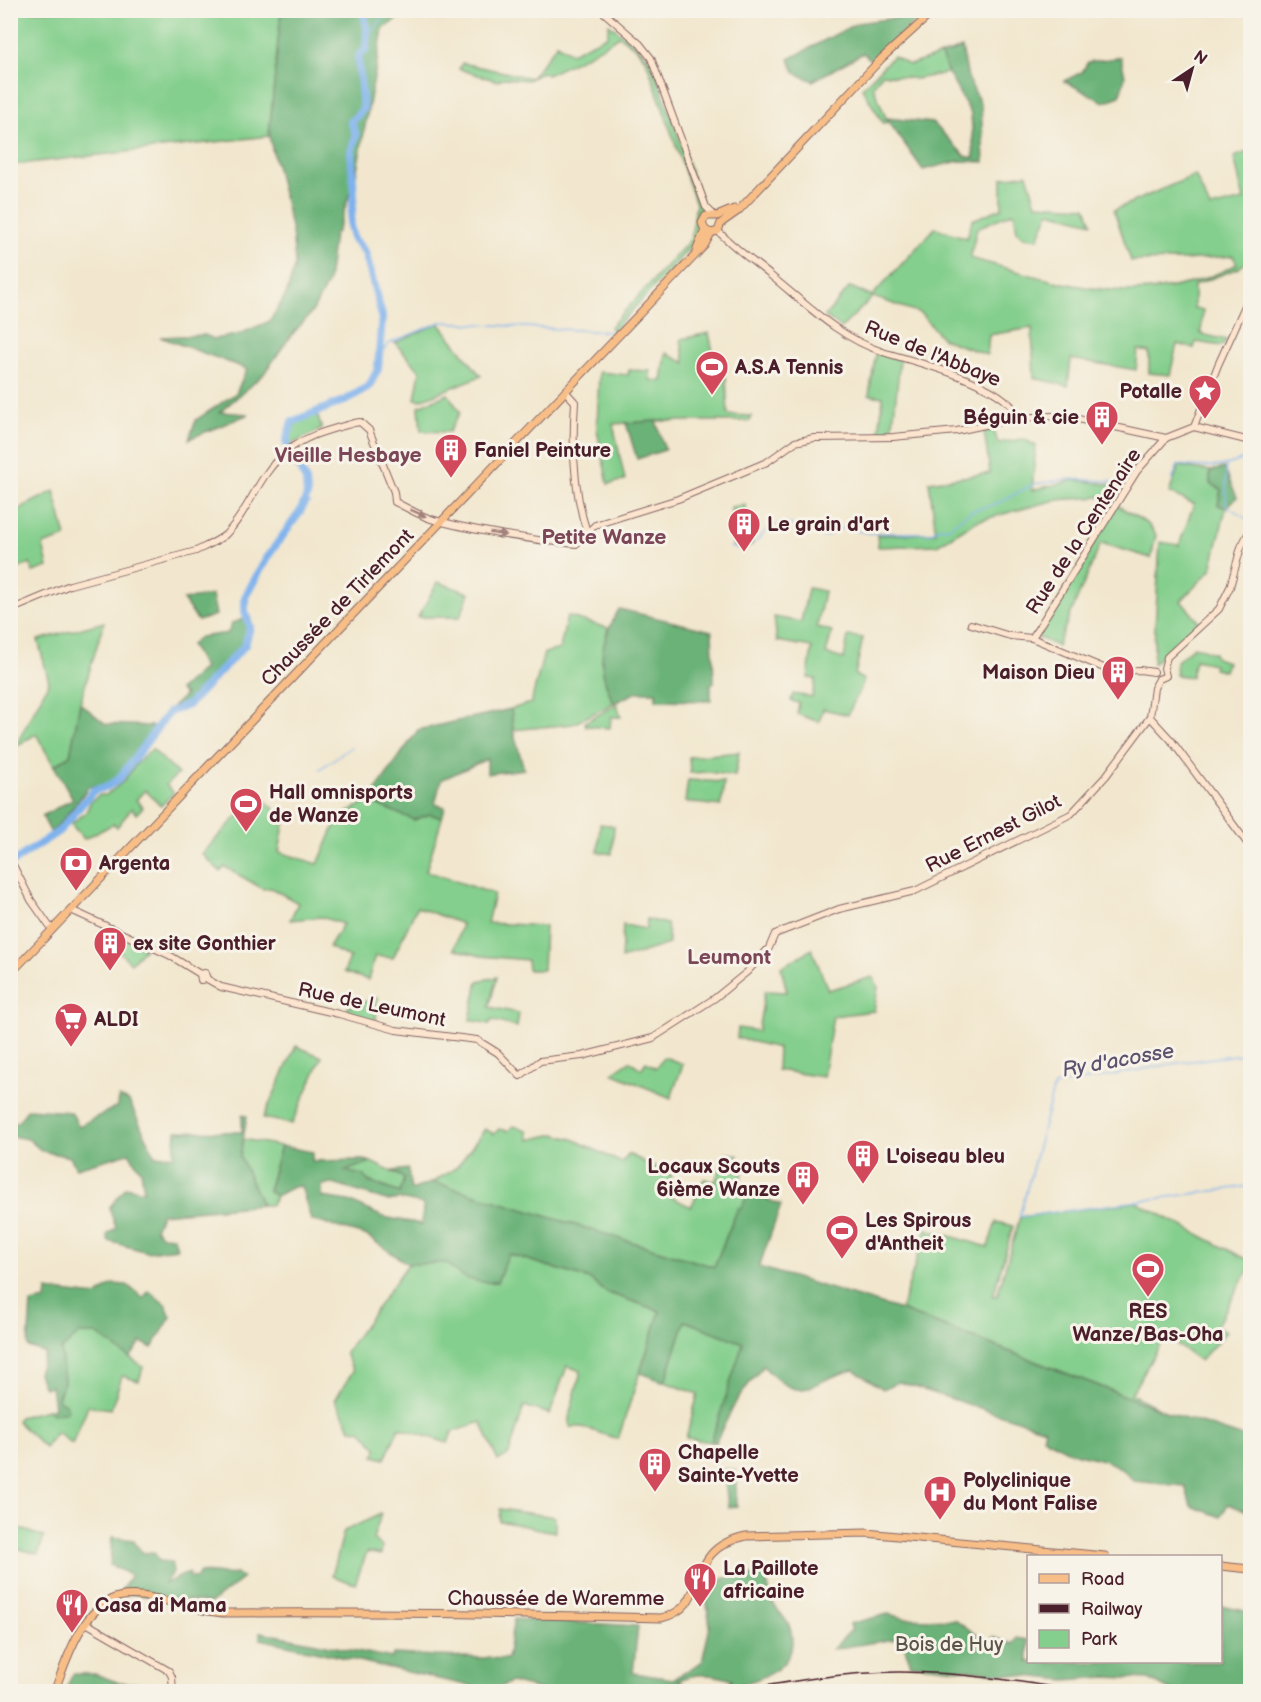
<svg xmlns="http://www.w3.org/2000/svg" width="1261" height="1702" font-family="'Balsamiq Sans',sans-serif">
	<style>
		.green { fill: #84cf8d; stroke: #67775c; stroke-width: 1.5 }
		.forest { fill: #6bb278; stroke: #5a6852; stroke-width: 1.5; fill-rule: evenodd }
		.lines { fill: none; stroke-linecap: round; stroke-linejoin: round }
		.stream { stroke: #7fb2ec; stroke-width: 1.5 }
		.river { stroke: #7fb2ec; stroke-width: 8 }
		.secondary-casing { stroke: #856564; stroke-width: 8 }
		.primary-casing { stroke: #856564; stroke-width: 9 }
		.secondary { stroke: #fce5cf; stroke-width: 6 }
		.primary { stroke: #f7be88; stroke-width: 7 }
		.rail { stroke: #4a1f2b; stroke-width: 1.5 }
		.oneway { fill: #a3827d }
		.labels { text-anchor: middle; stroke-width: 6; stroke-linejoin: round; paint-order: stroke }
		.street-label { font-size: 20px; fill: #4a1f2b; stroke: #f7f3e8 }
		.poi-label { font-size: 20px; font-weight: bold; fill: #4a1f2b; stroke: #f7f3e8; text-anchor: start }
		.park-label { font-size: 20px; fill: #5b5448; stroke: #f7f3e8 }
		.neighbourhood-label { font-size: 21px; font-weight: bold; fill: #7b4758; stroke: #f7f3e8 }
		.water-label { font-size: 21px; font-style: italic; fill: #5d526f; stroke: #f7f3e8 }
	</style>
	<rect width="100%" height="100%" fill="#f7f3e8"/>
	<filter id="ink" filterUnits="userSpaceOnUse"><feTurbulence type="fractalNoise" baseFrequency=".0167" numOctaves="2"/><feDisplacementMap in="SourceGraphic" scale="12" xChannelSelector="R" yChannelSelector="G"/><feConvolveMatrix kernelMatrix="1 2 1 2 8 2 1 2 1" color-interpolation-filters="sRGB"/></filter>
	<filter id="wash" filterUnits="userSpaceOnUse"><feTurbulence type="fractalNoise" baseFrequency=".008" numOctaves="4" result="noise"/><feDisplacementMap in="SourceGraphic" scale="24" xChannelSelector="R" yChannelSelector="G"/><feGaussianBlur stdDeviation="1.35" result="paint"/><feColorMatrix in="noise" values="0 0 0 0 0 0 0 0 0 0 0 0 0 0 0 0 0 1.4 0 .05"/><feComposite in="paint" operator="in"/></filter>
	<g filter="url(#wash)">
		<rect width="100%" height="100%" fill="#f2e7ce"/>
		<g class="green">
			<path d="M11,11H281L269,136L11,165Z"/>
			<path d="M609,24L636,45L652,62L703,206L698,221V239L613,331L610,327L691,239L696,204L646,60L636,48L619,36C596,52 572,63 547,75L542,72L528,80L503,78L497,81L459,69L462,63L531,78L557,44L571,53L607,36Z"/>
			<path d="M941,55L948,73L916,79L882,74L873,86L886,118L891,122L883,123L862,88L893,56L909,65Z"/>
			<path d="M1250,151V259L1239,268L1194,285V308L1203,310L1201,334L1227,340L1222,346L1196,342L1194,348L1177,344L1170,375L1149,373V352L1138,350L1136,370L1071,359L1068,386L1034,378L1032,328L989,335L987,355L943,339L920,313L873,297L841,328L825,316L850,287L872,296L935,228L967,238L972,220L1002,208V178L1027,174L1036,204L1086,207L1092,223L1049,212L1038,239L1024,237L1017,231L1014,212L977,228L970,258C1062,284 1146,314 1237,264L1233,256L1185,260L1131,261L1114,210L1195,175L1210,208L1244,200L1234,157Z"/>
			<path d="M439,323L481,376L421,400L415,399L420,371L395,343Z"/>
			<path d="M709,333L718,376L726,377L728,415L752,416L750,421H656L613,424L625,480L608,484L597,430L599,372L628,375L629,370L650,371V380L662,381L666,353L685,363L681,339Z"/>
			<path d="M876,352L900,360L892,433L879,434L883,397L869,395Z"/>
			<path d="M448,394L460,412L449,432L421,431L419,406Z"/>
			<path d="M317,414L322,429L290,445C286,426 301,418 317,414Z"/>
			<path d="M994,430L998,443L1024,439L1036,446L1032,490L1075,480L1115,485L1110,492L1115,496L1056,500L977,521L937,545L878,547L877,535L936,533L929,482L990,473L984,431Z"/>
			<path d="M1179,466L1210,471V484L1221,489L1218,505L1226,508L1211,570L1181,601L1200,623L1153,664L1160,542L1179,545L1194,504L1169,493Z"/>
			<path d="M54,491L66,537L43,545L48,567L33,572L30,563L11,572V513Z"/>
			<path d="M745,505L753,544L744,549L734,546L731,507Z"/>
			<path d="M1117,505L1148,524L1156,535L1151,558L1101,543L1057,646L1037,637Z"/>
			<path d="M438,582L469,593L460,617H418Z"/>
			<path d="M808,588L824,591L817,627L832,631L826,654L844,659L848,636L863,638L855,675L864,680L848,715L823,709L819,722L797,714L799,703L791,701L793,694L812,697L816,679L808,678L812,647L777,641L774,617L801,622Z"/>
			<path d="M567,616L608,628C600,661 599,673 614,703L573,724L513,730L511,709L531,703L544,653L560,649Z"/>
			<path d="M104,622L80,703L70,756L54,766L36,734L15,747L49,682L38,640Z"/>
			<path d="M1194,646L1214,653L1216,658L1227,662L1224,671L1213,669L1214,664L1195,660L1191,677L1176,675V662Z"/>
			<path d="M617,704L621,717H611L610,728L586,726L585,722Z"/>
			<path d="M152,749L178,774L166,785L174,793L161,806L145,790L136,800L143,807L136,814L132,808L117,827L114,824L84,839L71,824L86,812L91,801L100,795H106L123,782L136,764Z"/>
			<path d="M739,752L735,776L709,772L690,773L689,757Z"/>
			<path d="M688,780L724,782L721,806L685,802Z"/>
			<path d="M258,794L285,819L279,852L318,864L338,818L368,801L414,820L430,814L442,818L426,871L494,894L487,923L545,926L543,970H528L527,960L481,956L454,949L462,924L417,907L393,958L375,956L368,980L344,972L350,958L329,947L343,924L321,917L290,920L298,903L271,888L263,889L225,867L220,871L202,854Z"/>
			<path d="M600,824L614,826L612,854L598,852Z"/>
			<path d="M647,919L667,924L669,944L621,959L623,925L646,929Z"/>
			<path d="M117,936L145,948L131,963L110,943Z"/>
			<path d="M812,949L828,990L873,977L878,987L874,1011L833,1016L823,1077L777,1070L778,1048L737,1038L738,1028L758,1031L765,991L787,992L781,967Z"/>
			<path d="M497,977L489,1007L519,1013L517,1027L491,1020L490,1024L470,1020L478,981Z"/>
			<path d="M377,998L376,1022L347,1013L348,1007Z"/>
			<path d="M296,1046L322,1057L292,1124L263,1118Z"/>
			<path d="M664,1057L683,1064L671,1098L612,1073L630,1061L641,1069L646,1062L656,1068Z"/>
			<path d="M513,1126L528,1130L529,1140L555,1134L573,1139L622,1163L628,1154L672,1175L665,1194L691,1207L704,1179L715,1182L726,1153L738,1155L735,1170L743,1173L739,1188L749,1192L741,1209L738,1208L714,1267L433,1182L457,1167L485,1129L494,1134L499,1129L508,1131Z"/>
			<path d="M242,1139L281,1146L268,1190L276,1196L271,1205H262L240,1157Z"/>
			<path d="M371,1162L404,1178L400,1193L343,1171Z"/>
			<path d="M1136,1202L1250,1261V1267L1216,1327L1226,1332L1200,1361L1165,1336L1131,1394L1167,1412L901,1310L926,1229L988,1247L996,1222L1013,1226L993,1296H997L1020,1217Z"/>
			<path d="M509,1254L589,1279L606,1292L660,1311L618,1439L582,1427H570V1412L581,1371L567,1366L550,1414L524,1406L509,1454L498,1461L481,1422L452,1432L448,1443L399,1428L385,1459L374,1456L377,1448L361,1430L351,1429L335,1400L353,1371L345,1353L408,1264L447,1263L497,1282Z"/>
			<path d="M685,1321L744,1343L711,1442L686,1438L698,1394L665,1382Z"/>
			<path d="M79,1334H97L143,1367L139,1381L122,1376L111,1409L88,1406L72,1444L57,1432L45,1448L17,1421L19,1417L47,1410L53,1414L64,1382L61,1350Z"/>
			<path d="M500,1509L555,1517V1532L499,1521Z"/>
			<path d="M381,1514L373,1539L382,1546L381,1555L367,1552L355,1584L332,1576L344,1531Z"/>
			<path d="M18,1528L44,1537L38,1554L12,1547Z"/>
		</g>
		<g class="forest">
			<path d="M373,10L374,13L376,11H409L383,29L356,175L337,232L334,234L328,282L312,312L290,337L263,375L220,412L249,414L189,439L196,420L236,393L247,369L160,337L205,335L214,339L237,335L270,321L287,293L295,264L292,231L269,136L281,11Z"/>
			<path d="M924,14L872,61L863,53L813,81L795,73L789,59L857,23Z"/>
			<path d="M962,48L968,78L981,105L984,162L959,161L923,170L886,118L933,123L965,156L974,158L971,114L948,73L941,55Z"/>
			<path d="M1121,57L1125,77L1120,96L1104,102L1064,81L1082,72L1088,62Z"/>
			<path d="M656,421L665,450L637,459L626,423Z"/>
			<path d="M1224,468L1237,497L1226,508L1218,505L1221,489L1210,484V471Z"/>
			<path d="M212,595L216,615L198,621L183,600Z"/>
			<path d="M619,609L712,631L714,683L711,684V701L656,700V692H637L614,703C596,667 599,644 619,609Z"/>
			<path d="M244,619L248,627L242,644L186,703L170,709L185,695L179,690L204,668L191,645L200,637L228,633L232,623Z"/>
			<path d="M80,703L106,724L151,726L153,729L116,778L106,785L88,787C77,804 65,817 51,833L42,816L73,799L54,766L70,755Z"/>
			<path d="M511,709L513,730L524,769L487,774V759L441,780L435,804L445,807L442,818L430,814L414,820L368,801L418,730Z"/>
			<path d="M119,1097L129,1101L155,1156L174,1155L176,1131L242,1132V1115L247,1116L240,1157L262,1205L161,1214L155,1229L162,1236L174,1237L177,1248L147,1252L108,1241L107,1235L116,1228L109,1208L126,1187L144,1191L141,1171L129,1153L76,1168L70,1157L42,1151L28,1139L11,1136V1122L17,1123L28,1109L71,1112L79,1126L118,1106Z"/>
			<path d="M281,1146L313,1152L312,1161L365,1160L371,1162L345,1171L363,1175L369,1182L400,1193L404,1178L393,1171L408,1169L411,1190L433,1182L714,1267L738,1208L741,1209L749,1192L781,1205L759,1267L901,1310L1167,1412L1250,1439V1512L1228,1504L1221,1517L1191,1506L1185,1486L1133,1481C1116,1460 1102,1460 1078,1454C1066,1451 1054,1443 1043,1437L1045,1429L899,1382L883,1389L854,1370C806,1380 805,1410 763,1366L738,1398L715,1443L711,1442L743,1343L685,1321L665,1382L640,1373L660,1311L606,1292L589,1279L509,1254L497,1282C477,1284 460,1279 447,1263L408,1264L365,1235L311,1220L301,1186L293,1187L276,1196L268,1191ZM333,1184L389,1201L399,1199L423,1204L422,1224L383,1217L349,1201L322,1197V1185Z"/>
			<path d="M113,1284L127,1285L143,1298L149,1291L166,1305L171,1317L152,1348L141,1342L130,1358L97,1334H79L61,1350L64,1382L57,1400L66,1404L68,1411L53,1414L47,1410L54,1408L51,1386L44,1388L38,1373L45,1353L28,1347L31,1303L46,1300L47,1290L96,1296Z"/>
			<path d="M724,1469L735,1470L737,1506L728,1507Z"/>
			<path d="M112,1537L133,1540L142,1553L154,1552L159,1561L171,1562L173,1571L164,1584L188,1573L190,1577L196,1578L200,1573C214,1571 223,1576 237,1574L243,1578L211,1603L120,1593L131,1575L110,1565Z"/>
			<path d="M764,1574C768,1584 770,1596 774,1605C779,1613 787,1619 790,1628C802,1670 756,1681 726,1688L732,1680C713,1674 697,1672 679,1680L693,1691H545L511,1682L492,1691L260,1639V1632L392,1658L393,1654L507,1659L514,1619L638,1626L633,1673L673,1679L702,1662L710,1626L705,1590L725,1578Z"/>
			<path d="M1221,1606L1250,1612V1691H1242L1238,1687L1227,1691H1171L1149,1679L1106,1677L1065,1680L911,1664L901,1638L833,1649L852,1629L849,1624L888,1614L904,1618L956,1620L990,1644L993,1637L1013,1644L1017,1638L1028,1640V1662H1220Z"/>
			<path d="M73,1674H95L117,1682L169,1686V1691H59H65Z"/>
		</g>
		<g class="lines">
			<g class="stream">
				<path d="M367,37L390,10"/>
				<path d="M380,353L390,343L441,322L610,332"/>
				<path d="M1226,467V505L1250,521"/>
				<path d="M1172,481L1178,465C1208,467 1222,470 1250,456"/>
				<path d="M304,502L310,503"/>
				<path d="M756,541L770,527L785,523L825,537L842,528L870,533H931L941,527L948,528L971,511L996,504L1034,484L1070,479L1124,482"/>
				<path d="M730,547L740,549L752,543"/>
				<path d="M320,769L351,747"/>
				<path d="M1250,1053L1177,1063L1054,1086L1020,1215V1217L1250,1186"/>
			</g>
			<path class="river" d="M10,864L59,831L94,790L106,787L118,780L169,712L188,705L245,645L250,627L245,612V597L268,556L300,512L307,496L306,481L286,442L292,422L348,399L369,386L378,369L382,316L365,252L353,238L350,226L354,195L351,152L356,135L351,122L363,109L358,57L366,49L367,28L363,10"/>
		</g>
	</g>
	<g filter="url(#ink)">
		<g class="lines">
			<g class="secondary-casing">
				<g id="secondary">
					<path d="M601,10L640,44L651,58L706,207L713,214"/>
					<path d="M718,231C733,247 753,261 770,275C805,303 839,338 883,352C914,362 1010,384 1018,418"/>
					<path d="M566,392L575,402C572,445 573,491 587,532"/>
					<path d="M1194,427L1218,365L1250,295"/>
					<path d="M1194,427L1250,441"/>
					<path d="M10,610L70,585L196,551C206,546 216,542 225,535C248,513 259,473 286,452C306,435 329,430 354,423L360,422L369,430L394,492L395,502C408,508 423,518 438,521C482,532 529,540 576,544L595,525L678,499L767,462L795,442L814,438L893,437L957,431L1018,418L1051,416L1078,419L1166,438"/>
					<path d="M971,624L1010,636L1032,638L1111,671L1140,670L1154,672"/>
					<path d="M1032,638L1137,471L1166,438L1194,427"/>
					<path d="M1159,679L1166,676L1164,668L1167,657L1219,609L1230,587L1241,547L1250,530"/>
					<path d="M1150,717L1171,740L1250,847"/>
					<path d="M10,859L31,900L52,930"/>
					<path d="M71,910L169,955L200,974L205,973L207,979"/>
					<path d="M200,974L201,980L207,979L221,987L339,1014L396,1030L477,1040L498,1053L520,1076L540,1061L582,1056L653,1038L715,998L747,972L769,948L775,934L839,909L915,891L1071,814L1106,776L1150,717L1154,688L1159,679"/>
					<path d="M86,1623L169,1671L172,1677L173,1692"/>
					<path d="M894,1692L947,1689L1002,1692"/>
				</g>
			</g>
			<g class="primary-casing">
				<g id="primary">
					<path d="M705,230L711,233L718,231L721,223L738,211L882,58L935,10"/>
					<path d="M697,249L705,230L702,223L706,216H717L734,209"/>
					<path d="M10,974L704,246L711,233"/>
					<path d="M1220,1566L1250,1569"/>
					<path d="M54,1692C66,1662 79,1616 110,1600C140,1585 192,1613 226,1613C371,1612 516,1614 661,1618C713,1607 680,1550 746,1536L866,1533L1105,1556"/>
				</g>
			</g>
			<use href="#secondary" class="secondary"/>
			<use href="#primary" class="primary"/>
			<path class="rail" d="M730,1692C786,1682 842,1672 899,1672C962,1672 1024,1682 1086,1692"/>
		</g>
		<defs><path id="oneway-solid" d="M-6-.8H1V-3.2L6.5 0L1 3.2V.8H-6Z" transform="scale(1.5)"/></defs>
		<g class="oneway">
			<use href="#oneway-solid" transform="translate(418 513) rotate(24)"/>
			<use href="#oneway-solid" transform="translate(498 534) rotate(9)"/>
		</g>
	</g>
	<defs>
		<g id="stadium-pin" transform="scale(1.725)"><path d="M0 17L-7.5 6A9.5 9.5 0 1 1 7.5 6Z" fill="#d1495b" stroke="#f7f3e8"/><path d="M0-5a6.5 5 0 1 0 0 10a6.5 5 0 1 0 0-10ZM-3.5-1.8h7v3.6h-7Z" fill="#fff"/></g>
		<g id="sight-pin" transform="scale(1.725)"><path d="M0 17L-7.5 6A9.5 9.5 0 1 1 7.5 6Z" fill="#d1495b" stroke="#f7f3e8"/><path d="M0-6L1.8-2.2L6-1.7L2.9 1.2L3.7 5.4L0 3.3L-3.7 5.4L-2.9 1.2L-6-1.7L-1.8-2.2Z" fill="#fff"/></g>
		<g id="building-pin" transform="scale(1.725)"><path d="M0 17L-7.5 6A9.5 9.5 0 1 1 7.5 6Z" fill="#d1495b" stroke="#f7f3e8"/><path d="M-4-6H4V6H1V3H-1V6H-4ZM-2.5-4.3h1.7v1.8h-1.7ZM.8-4.3h1.7v1.8H.8ZM-2.5-1h1.7V.8h-1.7ZM.8-1h1.7V.8H.8Z" fill="#fff"/></g>
		<g id="bank-pin" transform="scale(1.725)"><path d="M0 17L-7.5 6A9.5 9.5 0 1 1 7.5 6Z" fill="#d1495b" stroke="#f7f3e8"/><path d="M-6-4H6V4H-6ZM0-2.3a2.3 2.3 0 1 0 0 4.6a2.3 2.3 0 1 0 0-4.6Z" fill="#fff"/></g>
		<g id="supermarket-pin" transform="scale(1.725)"><path d="M0 17L-7.5 6A9.5 9.5 0 1 1 7.5 6Z" fill="#d1495b" stroke="#f7f3e8"/><path d="M-6-5.5h2.5l.6 2H6L4.5 2H-2.5L-4.4-4H-6ZM-1.5 3.2a1.3 1.3 0 1 0 .1 0ZM3 3.2a1.3 1.3 0 1 0 .1 0Z" fill="#fff"/></g>
		<g id="hospital-pin" transform="scale(1.725)"><path d="M0 17L-7.5 6A9.5 9.5 0 1 1 7.5 6Z" fill="#d1495b" stroke="#f7f3e8"/><path d="M-5-5h3v3.5h4V-5h3V5h-3V1.5h-4V5h-3Z" fill="#fff"/></g>
		<g id="restaurant-pin" transform="scale(1.725)"><path d="M0 17L-7.5 6A9.5 9.5 0 1 1 7.5 6Z" fill="#d1495b" stroke="#f7f3e8"/><path d="M-5-6h1v4h1v-4h1v4h1v-4h1v5L-1.5 .5V6h-2V.5L-5-1ZM5-6V6H3V1.5H1.5Q1.5-4 5-6Z" fill="#fff"/></g>
	</defs>
	<g fill-rule="evenodd">
		<use href="#stadium-pin" x="712" y="367"/>
		<use href="#sight-pin" x="1205" y="391"/>
		<use href="#building-pin" x="1102" y="417"/>
		<use href="#building-pin" x="451" y="450"/>
		<use href="#building-pin" x="744" y="524"/>
		<use href="#building-pin" x="1118" y="672"/>
		<use href="#stadium-pin" x="246" y="804"/>
		<use href="#bank-pin" x="76" y="863"/>
		<use href="#building-pin" x="110" y="943"/>
		<use href="#supermarket-pin" x="71" y="1019"/>
		<use href="#building-pin" x="863" y="1156"/>
		<use href="#building-pin" x="803" y="1177"/>
		<use href="#stadium-pin" x="842" y="1231"/>
		<use href="#stadium-pin" x="1148" y="1269"/>
		<use href="#building-pin" x="655" y="1464"/>
		<use href="#hospital-pin" x="940" y="1492"/>
		<use href="#restaurant-pin" x="700" y="1579"/>
		<use href="#restaurant-pin" x="72" y="1605"/>
	</g>
	<g class="labels">
		<g class="street-label">
			<text transform="translate(933 353) rotate(22)" y="7">Rue de l'Abbaye</text>
			<text transform="translate(1083 531) rotate(-57)" y="7">Rue de la Centenaire</text>
			<text transform="translate(337 607) rotate(-46)" y="7">Chaussée de Tirlemont</text>
			<text transform="translate(993 833) rotate(-27)" y="7">Rue Ernest Gilot</text>
			<text transform="translate(372 1004) rotate(12)" y="7">Rue de Leumont</text>
			<text x="556" y="1605">Chaussée de Waremme</text>
		</g>
		<g class="poi-label">
			<text x="735" y="374">A.S.A Tennis</text>
			<text x="1182" y="398" text-anchor="end">Potalle</text>
			<text x="1079" y="424" text-anchor="end">Béguin &amp; cie</text>
			<text x="474" y="457">Faniel Peinture</text>
			<text x="767" y="531">Le grain d'art</text>
			<text x="1095" y="679" text-anchor="end">Maison Dieu</text>
			<text x="269" y="799">Hall omnisports<tspan x="269" dy="23">de Wanze</tspan></text>
			<text x="99" y="870">Argenta</text>
			<text x="133" y="950">ex site Gonthier</text>
			<text x="94" y="1026">ALDI</text>
			<text x="886" y="1163">L'oiseau bleu</text>
			<text x="780" y="1173" text-anchor="end">Locaux Scouts<tspan x="780" dy="23">6ième Wanze</tspan></text>
			<text x="865" y="1227">Les Spirous<tspan x="865" dy="23">d'Antheit</tspan></text>
			<text x="1148" y="1318" text-anchor="middle">RES<tspan x="1148" dy="23">Wanze/Bas-Oha</tspan></text>
			<text x="678" y="1459">Chapelle<tspan x="678" dy="23">Sainte-Yvette</tspan></text>
			<text x="963" y="1487">Polyclinique<tspan x="963" dy="23">du Mont Falise</tspan></text>
			<text x="723" y="1575">La Paillote<tspan x="723" dy="23">africaine</tspan></text>
			<text x="95" y="1612">Casa di Mama</text>
		</g>
		<g class="park-label">
			<text x="949" y="1651">Bois de Huy</text>
		</g>
		<g class="neighbourhood-label">
			<text x="348" y="462">Vieille Hesbaye</text>
			<text x="604" y="544">Petite Wanze</text>
			<text x="729" y="964">Leumont</text>
		</g>
		<g class="water-label">
			<text transform="translate(1118 1060) rotate(-10)" y="7">Ry d'acosse</text>
		</g>
	</g>
	<rect width="1261" height="1702" fill="none" stroke="#f7f3e8" stroke-width="36"/>
	<rect x="1027" y="1555" width="195" height="108" fill="#f7f3e8" stroke="#b29e9c" stroke-width="1.5"/>
	<rect x="1039" y="1574" width="30" height="9" fill="#f7be88" stroke="#b29e9c" stroke-width="1.5"/>
	<text x="1081" y="1585" font-size="18" fill="#4a1f2b">Road</text>
	<rect x="1039" y="1604" width="30" height="9" fill="#4a1f2b" stroke="#b29e9c" stroke-width="1.5"/>
	<text x="1081" y="1615" font-size="18" fill="#4a1f2b">Railway</text>
	<rect x="1039" y="1630" width="30" height="18" fill="#84cf8d" stroke="#b29e9c" stroke-width="1.5"/>
	<text x="1081" y="1645" font-size="18" fill="#4a1f2b">Park</text>
	<g transform="translate(1192 69) rotate(36)" stroke="#f7f3e8" stroke-width="4.5" paint-order="stroke">
	<path d="M0-4.5L10 22L0 15L-10 22Z" fill="#4a1f2b"/>
	<text y="-9" font-size="16" font-weight="bold" text-anchor="middle" fill="#4a1f2b">N</text>
	</g>
</svg>
